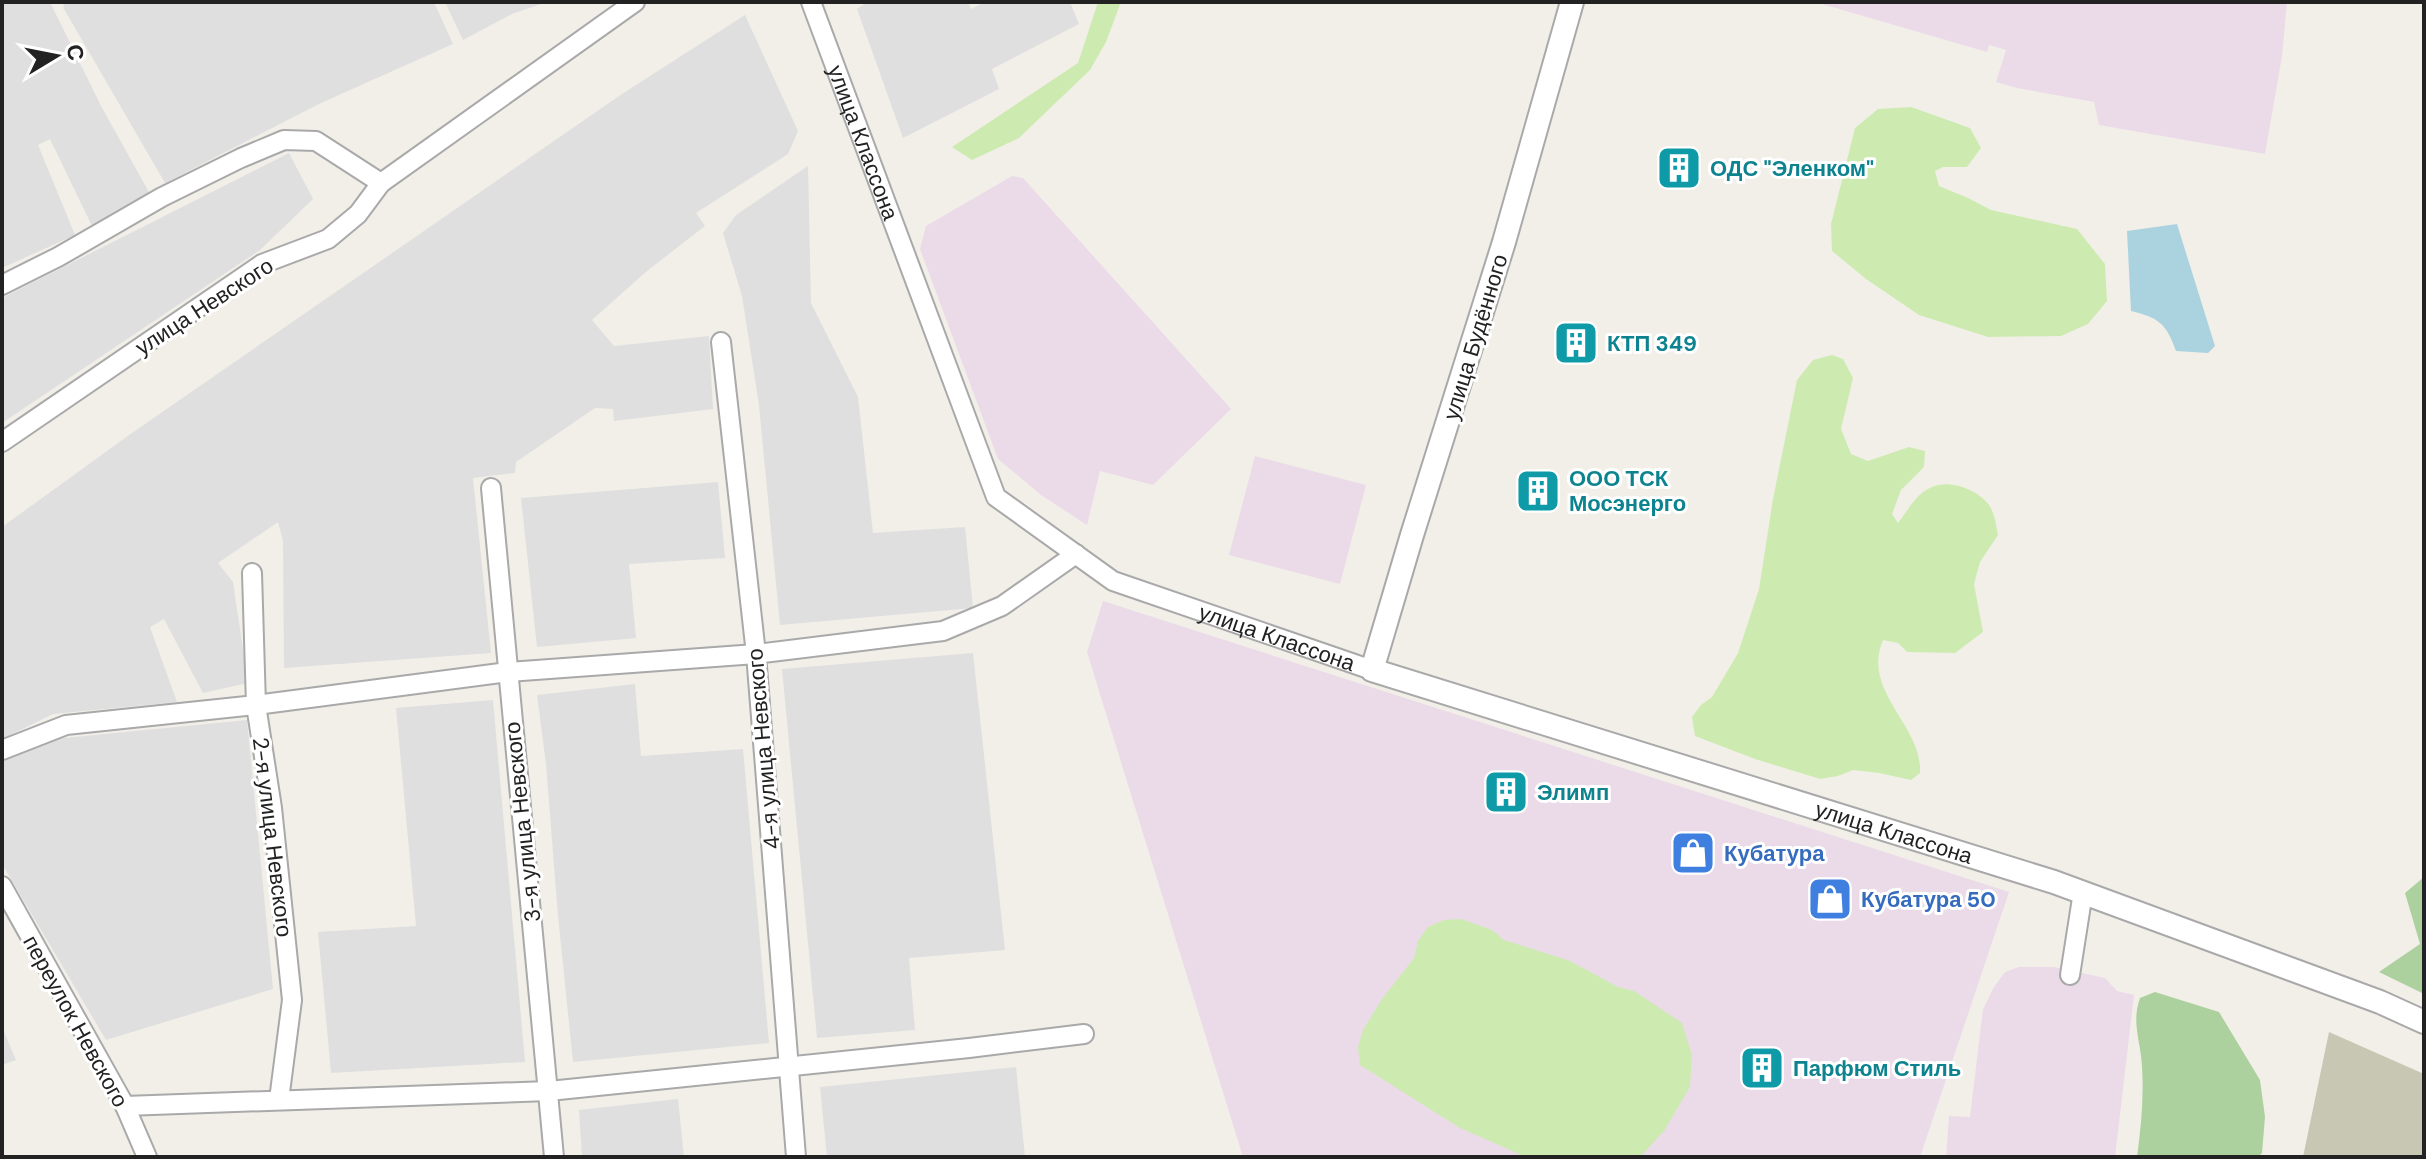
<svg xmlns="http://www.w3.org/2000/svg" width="2426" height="1159" font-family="'DM Sans',sans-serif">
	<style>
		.residential { fill: #e0dfdf }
		.industrial { fill: #ebdbe8 }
		.construction { fill: #c7c7b4 }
		.grass { fill: #cdebb0 }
		.forest { fill: #add19e }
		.water { fill: #aad3df }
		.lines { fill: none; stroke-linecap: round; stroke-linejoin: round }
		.minor-casing { stroke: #a9a9a9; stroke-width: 22 }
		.tertiary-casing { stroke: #a9a9a9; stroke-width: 26 }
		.minor { stroke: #fff; stroke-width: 18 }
		.tertiary { stroke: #fff; stroke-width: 22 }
		.labels { text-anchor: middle; stroke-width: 6; stroke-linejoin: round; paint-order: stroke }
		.street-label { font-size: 22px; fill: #222; stroke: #fff }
		.culture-label { font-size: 22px; font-weight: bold; fill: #0d838f; stroke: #fff; text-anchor: start }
		.shop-label { font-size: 22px; font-weight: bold; fill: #366cbe; stroke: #fff; text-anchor: start }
	</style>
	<rect width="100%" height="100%" fill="#f2efe9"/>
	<g class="residential">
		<path d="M2,2H50L101,106L150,194L92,226L50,139L38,145L75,235L2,268Z"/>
		<path d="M63,2H434L453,44L321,103L165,183L64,9Z"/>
		<path d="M445,2H547L512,14L463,40Z"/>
		<path d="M867,2H968L971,9L985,2H1070L1079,24L992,69L999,89L903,138L857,9Z"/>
		<path d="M745,15L798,131L788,154L696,213L705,226L647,271L592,320L614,346L709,336L713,409L614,421L613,409L595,408L516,462L515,473L473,478L491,653L284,668L283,541L278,522L218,563L233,582L248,683L203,693L164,619L150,627L177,702L53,714L2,739V527L132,433L622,94Z"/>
		<path d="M289,153L313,199L260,250L2,423V298Z"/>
		<path d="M808,166L811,303L858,397L873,533L965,527L973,608L780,625L759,405L742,296L723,233L736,215Z"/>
		<path d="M718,482L725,558L629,564L636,638L537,647L521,498Z"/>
		<path d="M973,653L1005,950L909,958L915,1030L817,1038L782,669Z"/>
		<path d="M635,684L641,756L743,749L769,1043L573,1062L558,916L546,764L537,695Z"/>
		<path d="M493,700L525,1062L331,1073L318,932L416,926L396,708Z"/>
		<path d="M247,720L273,989L106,1040L2,864V760L44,740Z"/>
		<path d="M2,1027L16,1060L2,1065Z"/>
		<path d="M1016,1067L1025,1157H827L820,1087Z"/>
		<path d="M678,1099L684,1157H582L579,1110Z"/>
	</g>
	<g class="industrial">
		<path d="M1815,2H2287L2282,56L2265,154L2099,125L2094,102L2017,88L1996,82L2006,50L1989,45L1987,52Z"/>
		<path d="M1012,176L1023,178L1231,409L1153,485L1100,471L1087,525L1041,495L998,459L920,249L926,226Z"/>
		<path d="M1255,456L1366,485L1340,584L1229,555Z"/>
		<path d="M1103,601L2009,892L1920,1157H1243L1087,652Z"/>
		<path d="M2019,967H2054L2105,978L2117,991L2134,995L2115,1157H1946L1949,1116L1970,1117L1983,1009L1994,987L2005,972Z"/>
	</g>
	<path class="construction" d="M2329,1032L2424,1074V1157H2303Z"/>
	<g class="grass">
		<path d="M1098,2H1121L1106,42L1090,70L1019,138L972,160L952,147L1078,63Z"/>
		<path d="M1911,107L1970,128L1981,148L1967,167H1943L1935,171L1939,186L1968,198L1991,210L2077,229L2105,264L2107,301L2088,324L2061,336L1988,337L1919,315L1866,279L1832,251L1831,224L1855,128L1878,109Z"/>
		<path d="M1832,355L1843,359L1853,378L1841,429L1851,454L1868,461L1909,447L1925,451L1924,467L1901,490L1892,514L1898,523C1907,512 1916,493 1932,487C1950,479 1978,490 1989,505C1995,514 1996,525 1998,535L1980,562L1974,584L1983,632L1955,653L1907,652L1898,643L1883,640C1861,692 1923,725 1920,773L1911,780L1879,773L1853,770L1838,776L1820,779L1755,759L1695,736L1692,717L1701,705L1712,697L1738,653L1759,589L1773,499L1797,380L1813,360Z"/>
		<path d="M1461,919L1492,930L1504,940L1570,961L1618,987L1634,991L1682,1023L1692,1055L1690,1087L1664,1131L1640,1157H1526L1460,1128L1360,1065L1358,1047L1363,1030L1382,999L1414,958L1418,941L1428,927L1444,920Z"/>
	</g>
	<g class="forest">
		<path d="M2424,877V994L2379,972L2420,944L2405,893Z"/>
		<path d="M2155,992L2219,1012L2260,1080L2265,1117L2262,1153L2258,1157H2137C2141,1127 2144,1098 2142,1067C2141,1042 2131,1023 2140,998Z"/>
	</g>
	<path class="water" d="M2177,224L2215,346L2208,353L2176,351C2166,323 2159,318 2131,311L2127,231Z"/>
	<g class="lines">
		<g class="minor-casing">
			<g id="minor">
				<path id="s1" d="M811,2L996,497L1113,581L1372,670"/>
				<path d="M2,285L58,257L162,197L241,158L284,140L316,141L381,183"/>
				<path d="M721,342L756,654L796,1157"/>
				<path d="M2,442L262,264L328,239L358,214L381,183L635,2"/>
				<path d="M491,488L554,1157"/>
				<path d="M252,573L256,705L272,808L292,1000L279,1100"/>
				<path d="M2,750L66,725L256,705L508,672L756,654L943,631L1002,606L1076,554"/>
				<path d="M2,886L125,1106L147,1157"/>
				<path d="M2070,975L2083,892"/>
				<path d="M125,1106L549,1091L969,1048L1084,1034"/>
			</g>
		</g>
		<g class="tertiary-casing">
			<g id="tertiary">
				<path id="s2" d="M1572,2L1504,242L1412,535L1372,670L2054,882L2380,1002L2424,1022"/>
			</g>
		</g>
		<use href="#minor" class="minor"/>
		<use href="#tertiary" class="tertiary"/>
	</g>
	<defs>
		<g id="building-square" transform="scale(2.3)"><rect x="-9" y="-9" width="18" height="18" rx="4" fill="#0f9aa8" stroke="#fff"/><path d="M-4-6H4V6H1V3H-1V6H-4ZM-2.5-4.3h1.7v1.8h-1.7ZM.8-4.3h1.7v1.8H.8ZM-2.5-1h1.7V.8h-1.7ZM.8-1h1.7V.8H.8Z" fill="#fff"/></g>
		<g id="shop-square" transform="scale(2.3)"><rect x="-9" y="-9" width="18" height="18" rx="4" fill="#3f7fe0" stroke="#fff"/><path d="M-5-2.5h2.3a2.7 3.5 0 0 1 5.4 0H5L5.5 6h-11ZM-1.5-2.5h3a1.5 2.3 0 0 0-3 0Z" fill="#fff"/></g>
	</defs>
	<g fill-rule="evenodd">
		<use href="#building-square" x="1679" y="168"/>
		<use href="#building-square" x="1576" y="343"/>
		<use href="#building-square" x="1538" y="491"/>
		<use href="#building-square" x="1506" y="792"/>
		<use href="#shop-square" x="1693" y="853"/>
		<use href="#shop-square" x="1830" y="899"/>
		<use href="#building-square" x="1762" y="1068"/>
	</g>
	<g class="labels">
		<g class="street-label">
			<text dy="8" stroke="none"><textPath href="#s1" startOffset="150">улица Классона</textPath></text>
			<text transform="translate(204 306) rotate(-33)" y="8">улица Невского</text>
			<text transform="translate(1475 337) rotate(-73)" y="8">улица Будённого</text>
			<text dy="8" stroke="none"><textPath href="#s1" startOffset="846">улица Классона</textPath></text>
			<text transform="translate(763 749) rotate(-95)" y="8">4-я улица Невского</text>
			<text transform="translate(522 822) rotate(-96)" y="8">3-я улица Невского</text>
			<text dy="8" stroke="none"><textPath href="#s2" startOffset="1244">улица Классона</textPath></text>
			<text transform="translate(273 837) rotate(83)" y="8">2-я улица Невского</text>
			<text transform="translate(76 1021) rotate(61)" y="8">переулок Невского</text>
		</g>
		<g class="culture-label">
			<text x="1710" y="176">ОДС "Эленком"</text>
			<text x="1607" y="351">КТП 349</text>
			<text x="1569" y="486">ООО ТСК<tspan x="1569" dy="25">Мосэнерго</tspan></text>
			<text x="1537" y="800">Элимп</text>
			<text x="1793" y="1076">Парфюм Стиль</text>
		</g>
		<g class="shop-label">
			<text x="1724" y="861">Кубатура</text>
			<text x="1861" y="907">Кубатура 50</text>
		</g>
	</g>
	<rect width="2426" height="1159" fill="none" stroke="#222222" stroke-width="8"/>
	<g transform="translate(56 56) rotate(80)" stroke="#ffffff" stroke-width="6" paint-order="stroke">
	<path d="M0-6L14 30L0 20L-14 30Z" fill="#222222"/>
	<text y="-12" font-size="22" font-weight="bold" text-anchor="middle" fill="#222222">С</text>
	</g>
</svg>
